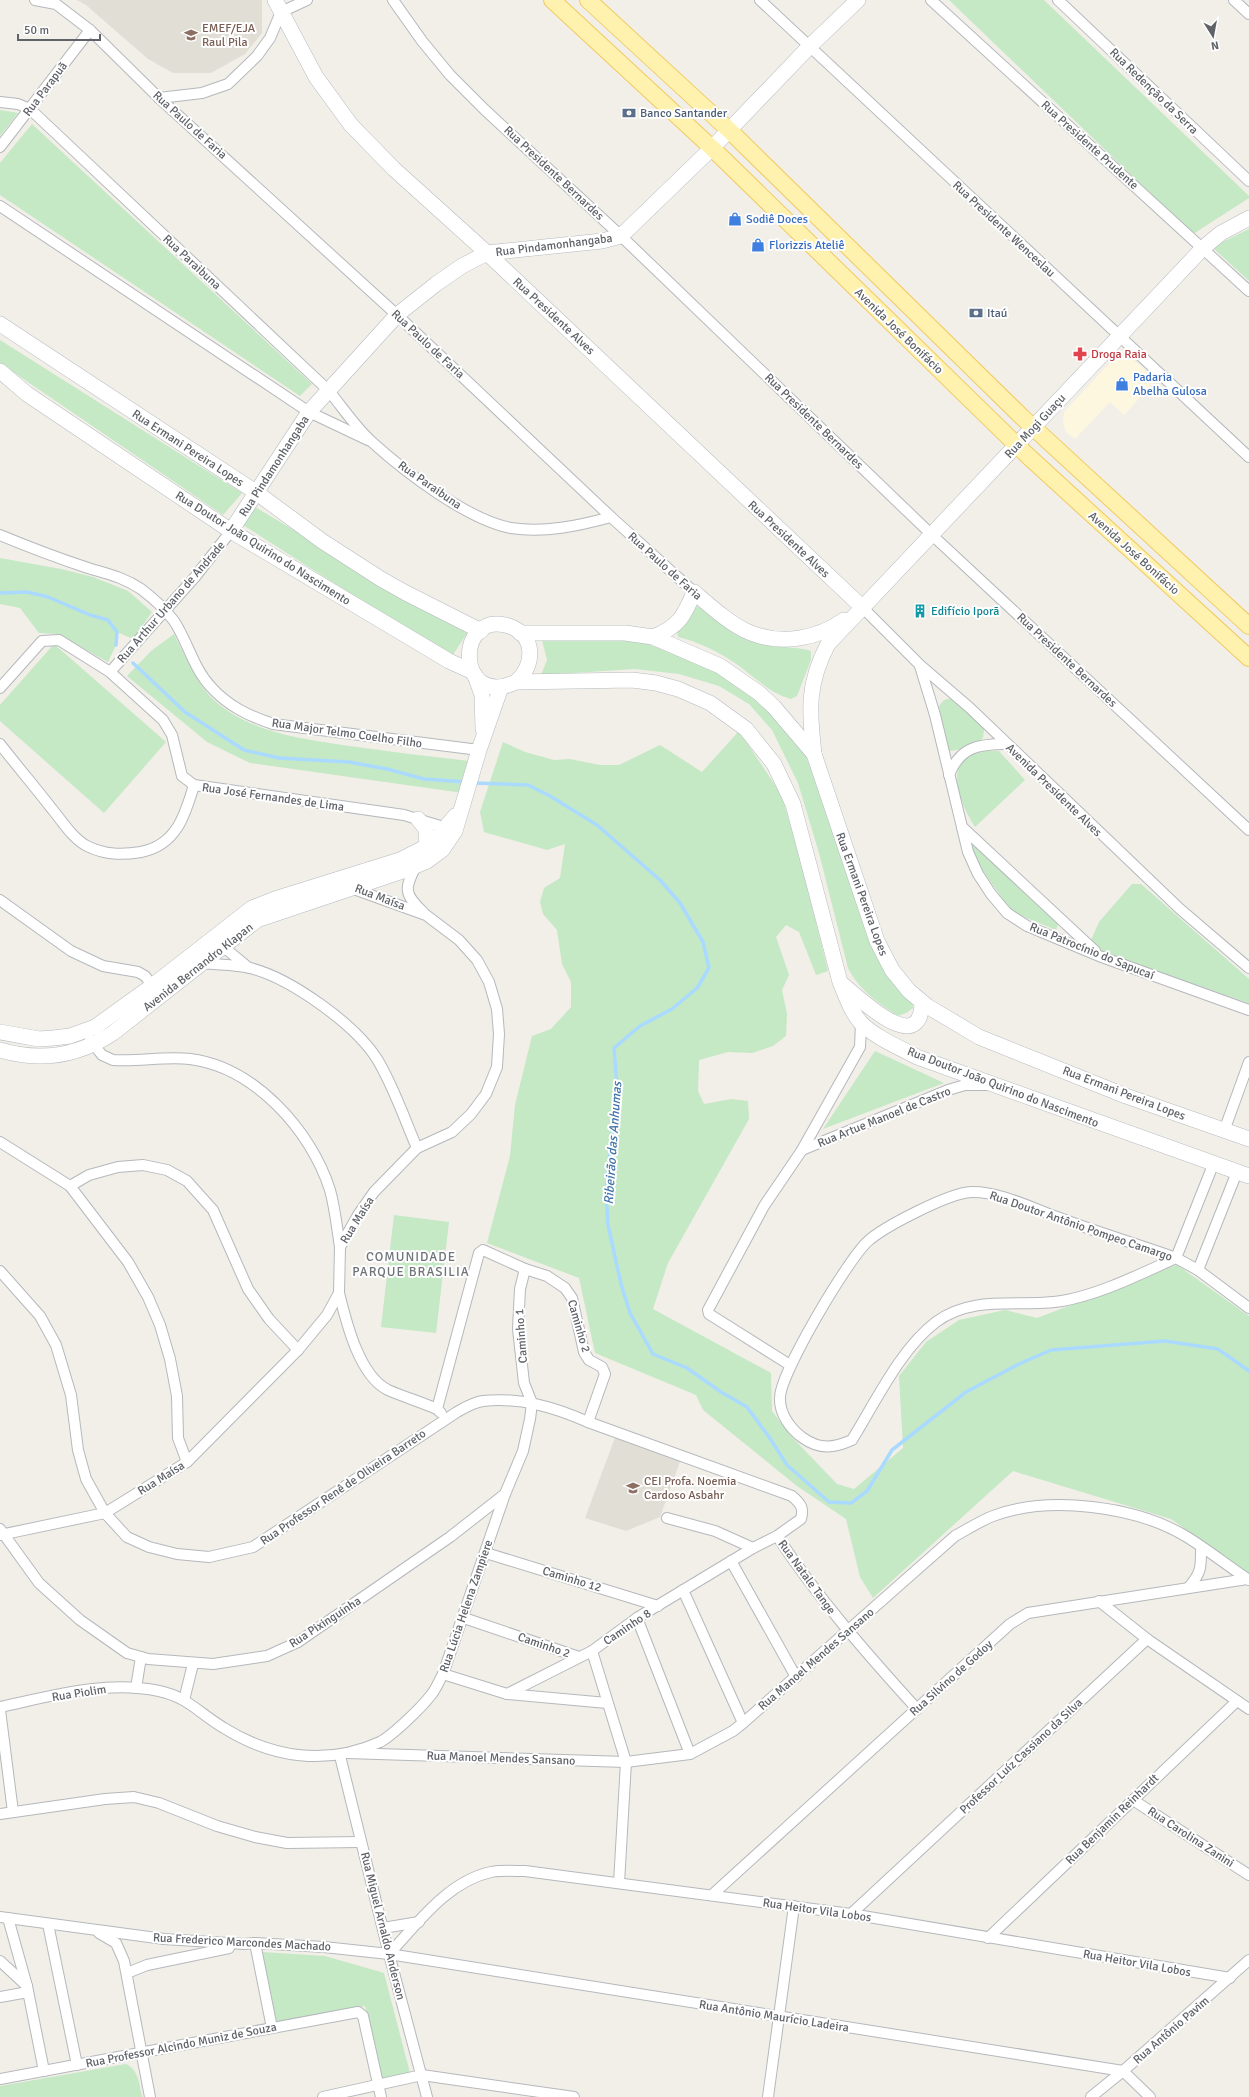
<svg xmlns="http://www.w3.org/2000/svg" width="1249" height="2097" font-family="Signika,sans-serif">
	<style>
		.commercial { fill: #fef7e0 }
		.education { fill: #e1ded6 }
		.green { fill: #c5e8c5 }
		.lines { fill: none; stroke-linecap: round; stroke-linejoin: round }
		.stream { stroke: #aadaff; stroke-width: 3.5 }
		.street-casing { stroke: #b5b8bc; stroke-width: 12 }
		.secondary-casing { stroke: #b6babf; stroke-width: 16 }
		.primary-casing { stroke: #f2c960; stroke-width: 18 }
		.street { stroke: #fff; stroke-width: 10 }
		.secondary { stroke: #fff; stroke-width: 15 }
		.primary { stroke: #fff2af; stroke-width: 16 }
		.labels { text-anchor: middle; stroke-width: 4; stroke-linejoin: round; paint-order: stroke }
		.education-label { font-size: 12px; fill: #785e54; stroke: #fff; text-anchor: start }
		.street-label { font-size: 12px; fill: #5f6368; stroke: #fff }
		.service-label { font-size: 12px; fill: #4e5e75; stroke: #fff; text-anchor: start }
		.shop-label { font-size: 12px; fill: #366cbe; stroke: #fff; text-anchor: start }
		.health-label { font-size: 12px; fill: #be3a42; stroke: #fff; text-anchor: start }
		.culture-label { font-size: 12px; fill: #0d838f; stroke: #fff; text-anchor: start }
		.water-label { font-size: 13px; font-style: italic; fill: #4174aa; stroke: #fff }
		.neighbourhood-label { font-size: 13px; letter-spacing: 1px; fill: #70757a; stroke: #fff }
	</style>
	<rect width="100%" height="100%" fill="#f1efe8"/>
	<path class="commercial" d="M1118,354H1127L1156,380L1124,415L1110,402L1075,439L1067,433L1064,427L1063,418L1065,411Z"/>
	<g class="education">
		<path d="M77,0H262V33L245,54L211,73H173L148,59L86,5Z"/>
		<path d="M616,1435L681,1459L660,1517L626,1531L585,1518Z"/>
	</g>
	<g class="green">
		<path d="M949,0H1044L1249,196V198L1193,234Z"/>
		<path d="M0,110L18,113L0,136Z"/>
		<path d="M32,124L312,384L300,396L0,195V163Z"/>
		<path d="M1249,229V281L1212,247Z"/>
		<path d="M0,340L242,493L223,515L0,363Z"/>
		<path d="M255,507L467,633L451,658L243,525Z"/>
		<path d="M0,558L61,569L93,577L128,591L152,612L133,639L117,632L116,645L108,662L57,634L39,633L20,608L0,604Z"/>
		<path d="M694,606C712,608 721,626 736,635C749,642 769,646 784,647C794,648 802,648 811,651V660L797,696L791,699C769,694 751,673 732,661C715,650 698,642 678,637L677,630Z"/>
		<path d="M174,634C184,654 198,686 215,701C250,732 298,738 342,745C384,751 427,756 469,761L463,793L250,763L207,742L127,676L151,651Z"/>
		<path d="M542,640L640,641L726,673L799,736L875,951L912,1001L913,1008L906,1013L898,1016C877,1002 860,991 848,968L819,853L798,783L772,730L749,704L719,686L679,674L635,669L541,675L547,660Z"/>
		<path d="M54,644L166,742L104,813L0,721V705Z"/>
		<path d="M952,698L984,729L983,738C975,745 959,751 948,751L939,706L944,700Z"/>
		<path d="M739,731L781,794L799,853L828,971L816,975L799,932L786,925L776,937L789,975L782,990L787,1014L786,1036L773,1046L752,1053L728,1052L699,1060L698,1091L704,1104L731,1099L748,1101L749,1119L668,1263L653,1309L771,1373L772,1411L790,1435L837,1484L854,1489L903,1448L899,1376L926,1342L959,1320L1005,1310L1037,1318L1177,1265L1249,1316V1574L1171,1519L1013,1471L873,1598L860,1577L846,1519L797,1486L703,1410L696,1395L595,1353L579,1278L487,1243L510,1156L515,1105L532,1036L551,1029L571,1007V982L562,964L557,930L543,914L540,902L544,888L560,878L565,844L547,850L484,832L480,812L503,742L525,752L554,760L570,759L600,765H619L660,745L702,772Z"/>
		<path d="M984,751H999L1025,780L975,827C964,810 944,770 969,756C973,753 980,753 984,751Z"/>
		<path d="M977,843L1059,921L1056,930L1012,912L974,858L971,845Z"/>
		<path d="M1132,884H1141L1249,979V1003L1096,950L1091,940L1099,922Z"/>
		<path d="M875,1051L944,1083L823,1129Z"/>
		<path d="M394,1215L449,1222L436,1333L381,1327Z"/>
		<path d="M262,1952L325,1956L384,1973L410,2073L383,2082L365,2006L277,2024Z"/>
		<path d="M126,2064C139,2070 139,2084 142,2097H0V2086Z"/>
	</g>
	<g class="lines">
		<g class="stream">
			<path d="M0,593L27,592L48,597L90,615L108,620L117,632L116,645"/>
			<path d="M133,663L185,712L244,750L279,758L349,762L387,769L424,779L466,782"/>
			<path d="M474,783L528,785L550,796L597,825L660,880L680,903L703,942L709,968L697,988L672,1009L640,1026L614,1048L617,1086L606,1191L608,1225L621,1284L630,1313L653,1354L687,1368L721,1392L747,1407L769,1437L787,1465L829,1502L851,1503L867,1491L892,1450L966,1392L1019,1364L1051,1350L1165,1341L1218,1349L1249,1371"/>
		</g>
		<g class="street-casing">
			<g id="street">
				<path d="M35,0L56,4L90,30L159,98L397,315L611,517L694,592"/>
				<path d="M393,0L422,41L450,75L485,110L621,236L932,535L1249,830"/>
				<path d="M760,0L1249,457"/>
				<path d="M931,0L1249,291"/>
				<path d="M1058,0L1249,181"/>
				<path d="M1234,0L1249,14"/>
				<path d="M159,98L202,93L228,84L257,56L270,38L281,12L307,0"/>
				<path d="M0,102L18,104L30,109L329,391C343,408 356,428 372,442C405,472 468,520 511,528C545,533 578,526 611,517"/>
				<path d="M0,147L90,30"/>
				<path d="M0,206L309,412L368,440"/>
				<path d="M0,535C29,547 58,558 88,568C108,574 123,577 141,589C153,598 165,609 174,621C188,642 193,668 211,687C228,706 249,716 273,724L479,750"/>
				<path d="M863,608L920,665L970,708L1180,909L1249,968"/>
				<path d="M920,666L935,715L968,852L978,874L991,894L1007,913L1027,926L1099,956L1249,1010"/>
				<path d="M110,672L195,577L231,531"/>
				<path d="M0,688L42,641L59,640L110,672L163,720L172,735L182,776L194,785L404,815L450,829"/>
				<path d="M0,744C17,766 35,787 52,809C62,821 73,839 87,846C105,855 122,855 141,852C176,845 185,816 194,785"/>
				<path d="M949,775C960,747 978,744 1006,744"/>
				<path d="M962,827L1095,951"/>
				<path d="M416,866C404,889 404,894 423,912"/>
				<path d="M0,900L71,951L103,966L138,972L145,976L156,990"/>
				<path d="M220,944L249,968"/>
				<path d="M200,961L202,963C217,965 235,964 250,968C290,978 355,1024 377,1059C394,1087 404,1118 417,1148"/>
				<path d="M90,1040L102,1055L113,1060C138,1062 165,1056 190,1059C254,1067 311,1130 330,1190C335,1208 337,1228 340,1247"/>
				<path d="M1224,1131L1249,1062"/>
				<path d="M0,1142L70,1186L128,1262L148,1297L160,1325L170,1359L177,1396L178,1438L187,1462"/>
				<path d="M802,1150L948,1090L965,1085H987"/>
				<path d="M70,1186L89,1175L118,1167L143,1165L167,1170L187,1181L213,1210L248,1289L269,1319L298,1350"/>
				<path d="M1176,1258C1140,1274 1101,1294 1062,1301C1019,1308 974,1294 936,1322C901,1348 875,1403 852,1440C834,1448 820,1450 803,1438C790,1429 779,1413 780,1397C781,1372 847,1261 867,1242C883,1227 949,1193 971,1192C998,1191 1032,1208 1057,1217C1096,1232 1137,1244 1176,1258L1198,1270L1249,1308"/>
				<path d="M1176,1258L1213,1165"/>
				<path d="M1198,1270L1237,1172"/>
				<path d="M0,1271L40,1316L56,1345L71,1395L78,1450L86,1479L105,1513L127,1537L149,1547L177,1554L209,1557L253,1547L457,1412C464,1408 474,1402 483,1401C520,1397 554,1407 588,1422L792,1496C801,1504 804,1508 801,1519L777,1536L753,1548L637,1618L592,1651L507,1694L443,1674"/>
				<path d="M339,1293C346,1321 359,1376 388,1390C404,1397 421,1402 437,1409L441,1413"/>
				<path d="M790,1365L709,1314L708,1310L764,1206L802,1150L860,1047L861,1023"/>
				<path d="M437,1409L479,1253L483,1250L525,1269L547,1276L565,1288L572,1298L584,1352L589,1360L602,1367L605,1374L588,1422"/>
				<path d="M667,1518L715,1531L753,1548"/>
				<path d="M0,1529L39,1583L80,1620L127,1653L148,1659L213,1664L267,1656L298,1642L450,1537L505,1494"/>
				<path d="M0,1535L105,1513L187,1462L298,1350L327,1315L339,1293L340,1247L358,1215L374,1192L417,1148L452,1132L471,1114L486,1094L497,1067L499,1034L497,1009L489,982L477,960L459,940L426,915L351,888"/>
				<path d="M777,1536C818,1598 867,1654 917,1709"/>
				<path d="M486,1553L658,1606"/>
				<path d="M731,1561L796,1677"/>
				<path d="M1189,1587C1202,1572 1201,1566 1201,1547"/>
				<path d="M683,1590L743,1723"/>
				<path d="M464,1618L579,1657"/>
				<path d="M637,1618L690,1754"/>
				<path d="M1147,1639L1249,1709"/>
				<path d="M592,1651L626,1762L619,1883"/>
				<path d="M136,1688L141,1657"/>
				<path d="M507,1694L607,1703"/>
				<path d="M184,1700L193,1664"/>
				<path d="M0,1707C52,1696 105,1680 159,1691C188,1697 200,1714 224,1728C272,1758 327,1766 380,1742C393,1735 422,1707 431,1695C436,1689 439,1681 443,1674L505,1494L523,1451L530,1419L532,1403L524,1383L518,1329L520,1289L525,1269"/>
				<path d="M0,1710L13,1812"/>
				<path d="M347,1753L626,1762L690,1754L733,1731L743,1723L955,1536C968,1529 980,1521 993,1516C1049,1495 1136,1506 1187,1537C1208,1550 1228,1566 1249,1580"/>
				<path d="M340,1756L389,1954L427,2097"/>
				<path d="M1133,1800L1249,1875"/>
				<path d="M0,1814L105,1799L134,1797L159,1803L217,1826L255,1837L287,1843L361,1842"/>
				<path d="M712,1895L1010,1624L1028,1613L1247,1579"/>
				<path d="M851,1914L1147,1639L1099,1601"/>
				<path d="M0,1917L164,1939L244,1944L255,1943L324,1947L389,1954L1123,2071L1150,2097"/>
				<path d="M8,1918L27,1986L44,2071"/>
				<path d="M48,1924L77,2065"/>
				<path d="M383,1928L419,1922"/>
				<path d="M99,1933L116,1943L124,1961L150,2097"/>
				<path d="M988,1938L1237,1701"/>
				<path d="M255,1943L272,2028"/>
				<path d="M389,1954C417,1924 448,1881 491,1872C501,1870 514,1871 525,1871L851,1914L1230,1978"/>
				<path d="M0,1961L27,1986"/>
				<path d="M127,1973L147,1965L229,1948"/>
				<path d="M0,1997L28,1992"/>
				<path d="M0,2079L358,2012L363,2016L381,2097"/>
				<path d="M323,2097L422,2075L574,2097"/>
				<path d="M768,2097L794,1906"/>
				<path d="M1091,2097L1123,2071L1249,1960"/>
			</g>
		</g>
		<g class="secondary-casing">
			<g id="secondary">
				<path d="M275,0L316,77L351,125L394,169L487,253L863,608"/>
				<path d="M0,324L257,493L322,541L381,579L406,593L481,631"/>
				<path d="M0,371L27,394L231,531L449,661L473,672"/>
				<path d="M231,531L309,412L397,315L436,284L462,266L487,253L602,241L621,236L712,148L810,46L858,0"/>
				<path d="M520,633H625L653,637L720,666L759,693L774,707L814,754L877,941L892,970L909,991L927,1006L979,1037L1126,1096L1249,1139"/>
				<path d="M653,637C678,627 684,617 694,592C709,605 732,626 751,633C782,645 817,639 844,620"/>
				<path d="M475,675L482,695L483,729"/>
				<path d="M516,682C535,666 536,635 509,626C454,609 456,710 516,682L632,680L656,683L678,689L710,703L746,729L774,764L793,804L840,982C846,996 851,1012 861,1023C876,1038 899,1047 917,1057L1249,1176"/>
				<path d="M814,754C809,710 807,684 828,644L1203,248L1221,233L1249,218"/>
				<path d="M418,819L426,829L427,845"/>
				<path d="M842,984C859,998 921,1059 922,1002"/>
				<path d="M0,1032L39,1039L53,1038L70,1036L95,1027L152,986L252,908L275,899L400,860L420,850L435,840L455,816"/>
				<path d="M0,1050C40,1062 78,1056 113,1033L257,920L403,871L427,861L442,850L455,831L479,750L501,687"/>
			</g>
		</g>
		<g class="primary-casing">
			<g id="primary">
				<path d="M552,0L712,148L1028,456L1249,658"/>
				<path d="M588,0L729,130L1022,417L1249,626"/>
			</g>
		</g>
		<use href="#street" class="street"/>
		<use href="#secondary" class="secondary"/>
		<use href="#primary" class="primary"/>
	</g>
	<defs>
		<g id="school-bare" transform="scale(1.08)"><path d="M0-5L7-2L0 1L-7-2ZM-4 1L0 2.5L4 1V4Q0 6-4 4Z" fill="#8d6e63" stroke="#fff" stroke-width="2.5" paint-order="stroke"/></g>
		<g id="bank-bare" transform="scale(1.08)"><path d="M-6-4H6V4H-6ZM0-2.3a2.3 2.3 0 1 0 0 4.6a2.3 2.3 0 1 0 0-4.6Z" fill="#5c6f8a" stroke="#fff" stroke-width="2.5" paint-order="stroke"/></g>
		<g id="shop-bare" transform="scale(1.08)"><path d="M-5-2.5h2.3a2.7 3.5 0 0 1 5.4 0H5L5.5 6h-11ZM-1.5-2.5h3a1.5 2.3 0 0 0-3 0Z" fill="#3f7fe0" stroke="#fff" stroke-width="2.5" paint-order="stroke"/></g>
		<g id="pharmacy-bare" transform="scale(1.08)"><path d="M-2-6h4v4h4v4h-4v4h-4v-4h-4v-4h4Z" fill="#e0444e" stroke="#fff" stroke-width="2.5" paint-order="stroke"/></g>
		<g id="building-bare" transform="scale(1.08)"><path d="M-4-6H4V6H1V3H-1V6H-4ZM-2.5-4.3h1.7v1.8h-1.7ZM.8-4.3h1.7v1.8H.8ZM-2.5-1h1.7V.8h-1.7ZM.8-1h1.7V.8H.8Z" fill="#0f9aa8" stroke="#fff" stroke-width="2.5" paint-order="stroke"/></g>
	</defs>
	<g fill-rule="evenodd">
		<use href="#school-bare" x="191" y="35"/>
		<use href="#bank-bare" x="629" y="113"/>
		<use href="#shop-bare" x="735" y="219"/>
		<use href="#shop-bare" x="758" y="245"/>
		<use href="#bank-bare" x="976" y="313"/>
		<use href="#pharmacy-bare" x="1080" y="354"/>
		<use href="#shop-bare" x="1122" y="384"/>
		<use href="#building-bare" x="920" y="611"/>
		<use href="#school-bare" x="633" y="1488"/>
	</g>
	<g class="labels">
		<g class="education-label">
			<text x="202" y="32">EMEF/EJA<tspan x="202" dy="14">Raul Pila</tspan></text>
			<text x="644" y="1485">CEI Profa. Noemia<tspan x="644" dy="14">Cardoso Asbahr</tspan></text>
		</g>
		<g class="street-label">
			<text transform="translate(45 89) rotate(-53)" y="4">Rua Parapuã</text>
			<text transform="translate(1154 91) rotate(44)" y="4">Rua Redenção da Serra</text>
			<text transform="translate(190 125) rotate(42)" y="4">Rua Paulo de Faria</text>
			<text transform="translate(1090 145) rotate(42)" y="4">Rua Presidente Prudente</text>
			<text transform="translate(554 173) rotate(43)" y="4">Rua Presidente Bernardes</text>
			<text transform="translate(1004 229) rotate(43)" y="4">Rua Presidente Wenceslau</text>
			<text transform="translate(554 245) rotate(-7)" y="4">Rua Pindamonhangaba</text>
			<text transform="translate(192 262) rotate(43)" y="4">Rua Paraibuna</text>
			<text transform="translate(554 316) rotate(43)" y="4">Rua Presidente Alves</text>
			<text transform="translate(899 331) rotate(44)" y="4">Avenida José Bonifácio</text>
			<text transform="translate(428 344) rotate(43)" y="4">Rua Paulo de Faria</text>
			<text transform="translate(814 421) rotate(44)" y="4">Rua Presidente Bernardes</text>
			<text transform="translate(1035 426) rotate(-47)" y="4">Rua Mogi Guaçu</text>
			<text transform="translate(188 448) rotate(33)" y="4">Rua Ermani Pereira Lopes</text>
			<text transform="translate(274 466) rotate(-57)" y="4">Rua Pindamonhangaba</text>
			<text transform="translate(430 485) rotate(35)" y="4">Rua Paraibuna</text>
			<text transform="translate(789 539) rotate(43)" y="4">Rua Presidente Alves</text>
			<text transform="translate(263 548) rotate(32)" y="4">Rua Doutor João Quirino do Nascimento</text>
			<text transform="translate(1134 553) rotate(42)" y="4">Avenida José Bonifácio</text>
			<text transform="translate(665 566) rotate(42)" y="4">Rua Paulo de Faria</text>
			<text transform="translate(171 602) rotate(-49)" y="4">Rua Arthur Urbano de Andrade</text>
			<text transform="translate(1067 660) rotate(43)" y="4">Rua Presidente Bernardes</text>
			<text transform="translate(347 733) rotate(8)" y="4">Rua Major Telmo Coelho Filho</text>
			<text transform="translate(1054 790) rotate(44)" y="4">Avenida Presidente Alves</text>
			<text transform="translate(273 797) rotate(8)" y="4">Rua José Fernandes de Lima</text>
			<text transform="translate(862 894) rotate(70)" y="4">Rua Ermani Pereira Lopes</text>
			<text transform="translate(380 897) rotate(21)" y="4">Rua Maísa</text>
			<text transform="translate(1092 951) rotate(22)" y="4">Rua Patrocínio do Sapucaí</text>
			<text transform="translate(198 967) rotate(-38)" y="4">Avenida Bernandro Klapan</text>
			<text transform="translate(1003 1087) rotate(21)" y="4">Rua Doutor João Quirino do Nascimento</text>
			<text transform="translate(1124 1093) rotate(21)" y="4">Rua Ermani Pereira Lopes</text>
			<text transform="translate(884 1117) rotate(-22)" y="4">Rua Artue Manoel de Castro</text>
			<text transform="translate(357 1220) rotate(-58)" y="4">Rua Maísa</text>
			<text transform="translate(1081 1226) rotate(19)" y="4">Rua Doutor Antônio Pompeo Camargo</text>
			<text transform="translate(579 1326) rotate(74)" y="4">Caminho 2</text>
			<text transform="translate(521 1336) rotate(-94)" y="4">Caminho 1</text>
			<text transform="translate(161 1478) rotate(-32)" y="4">Rua Maísa</text>
			<text transform="translate(343 1487) rotate(-34)" y="4">Rua Professor Renê de Oliveira Barreto</text>
			<text transform="translate(807 1577) rotate(54)" y="4">Rua Natale Tange</text>
			<text transform="translate(572 1579) rotate(17)" y="4">Caminho 12</text>
			<text transform="translate(466 1606) rotate(-71)" y="4">Rua Lúcia Helena Zampiere</text>
			<text transform="translate(325 1622) rotate(-33)" y="4">Rua Pixinguinha</text>
			<text transform="translate(627 1627) rotate(-34)" y="4">Caminho 8</text>
			<text transform="translate(544 1645) rotate(19)" y="4">Caminho 2</text>
			<text transform="translate(816 1659) rotate(-41)" y="4">Rua Manoel Mendes Sansano</text>
			<text transform="translate(951 1678) rotate(-42)" y="4">Rua Silvino de Godoy</text>
			<text transform="translate(79 1693) rotate(-9)" y="4">Rua Piolim</text>
			<text transform="translate(1021 1756) rotate(-43)" y="4">Professor Luíz Cassiano da Silva</text>
			<text transform="translate(501 1758) rotate(2)" y="4">Rua Manoel Mendes Sansano</text>
			<text transform="translate(1112 1819) rotate(-44)" y="4">Rua Benjamin Reinhardt</text>
			<text transform="translate(1191 1837) rotate(33)" y="4">Rua Carolina Zanini</text>
			<text transform="translate(817 1910) rotate(8)" y="4">Rua Heitor Vila Lobos</text>
			<text transform="translate(383 1926) rotate(76)" y="4">Rua Miguel Arnaldo Anderson</text>
			<text transform="translate(242 1942) rotate(3)" y="4">Rua Frederico Marcondes Machado</text>
			<text transform="translate(1137 1963) rotate(10)" y="4">Rua Heitor Vila Lobos</text>
			<text transform="translate(774 2016) rotate(9)" y="4">Rua Antônio Maurício Ladeira</text>
			<text transform="translate(1171 2030) rotate(-41)" y="4">Rua Antônio Pavim</text>
			<text transform="translate(181 2045) rotate(-11)" y="4">Rua Professor Alcindo Muniz de Souza</text>
		</g>
		<g class="service-label">
			<text x="640" y="117">Banco Santander</text>
			<text x="987" y="317">Itaú</text>
		</g>
		<g class="shop-label">
			<text x="746" y="223">Sodiê Doces</text>
			<text x="769" y="249">Florizzis Ateliê</text>
			<text x="1133" y="381">Padaria<tspan x="1133" dy="14">Abelha Gulosa</tspan></text>
		</g>
		<g class="health-label">
			<text x="1091" y="358">Droga Raia</text>
		</g>
		<g class="culture-label">
			<text x="931" y="615">Edifício Iporã</text>
		</g>
		<g class="water-label">
			<text transform="translate(612 1143) rotate(-86)" y="5">Ribeirão das Anhumas</text>
		</g>
		<g class="neighbourhood-label">
			<text x="411" y="1261">COMUNIDADE<tspan x="411" dy="15">PARQUE BRASILIA</tspan></text>
		</g>
	</g>
	<g transform="translate(1213 36) rotate(169)" stroke="#ffffff" stroke-width="3" paint-order="stroke">
	<path d="M0-3L7 15L0 10L-7 15Z" fill="#5f6368"/>
	<text y="-6" font-size="11" font-weight="bold" text-anchor="middle" fill="#5f6368">N</text>
	</g>
	<path d="M18 34v6h82v-6" fill="none" stroke="#5f6368" stroke-width="2"/>
	<text x="24" y="34" font-size="12" fill="#5f6368" stroke="#ffffff" stroke-width="3" paint-order="stroke">50 m</text>
</svg>
